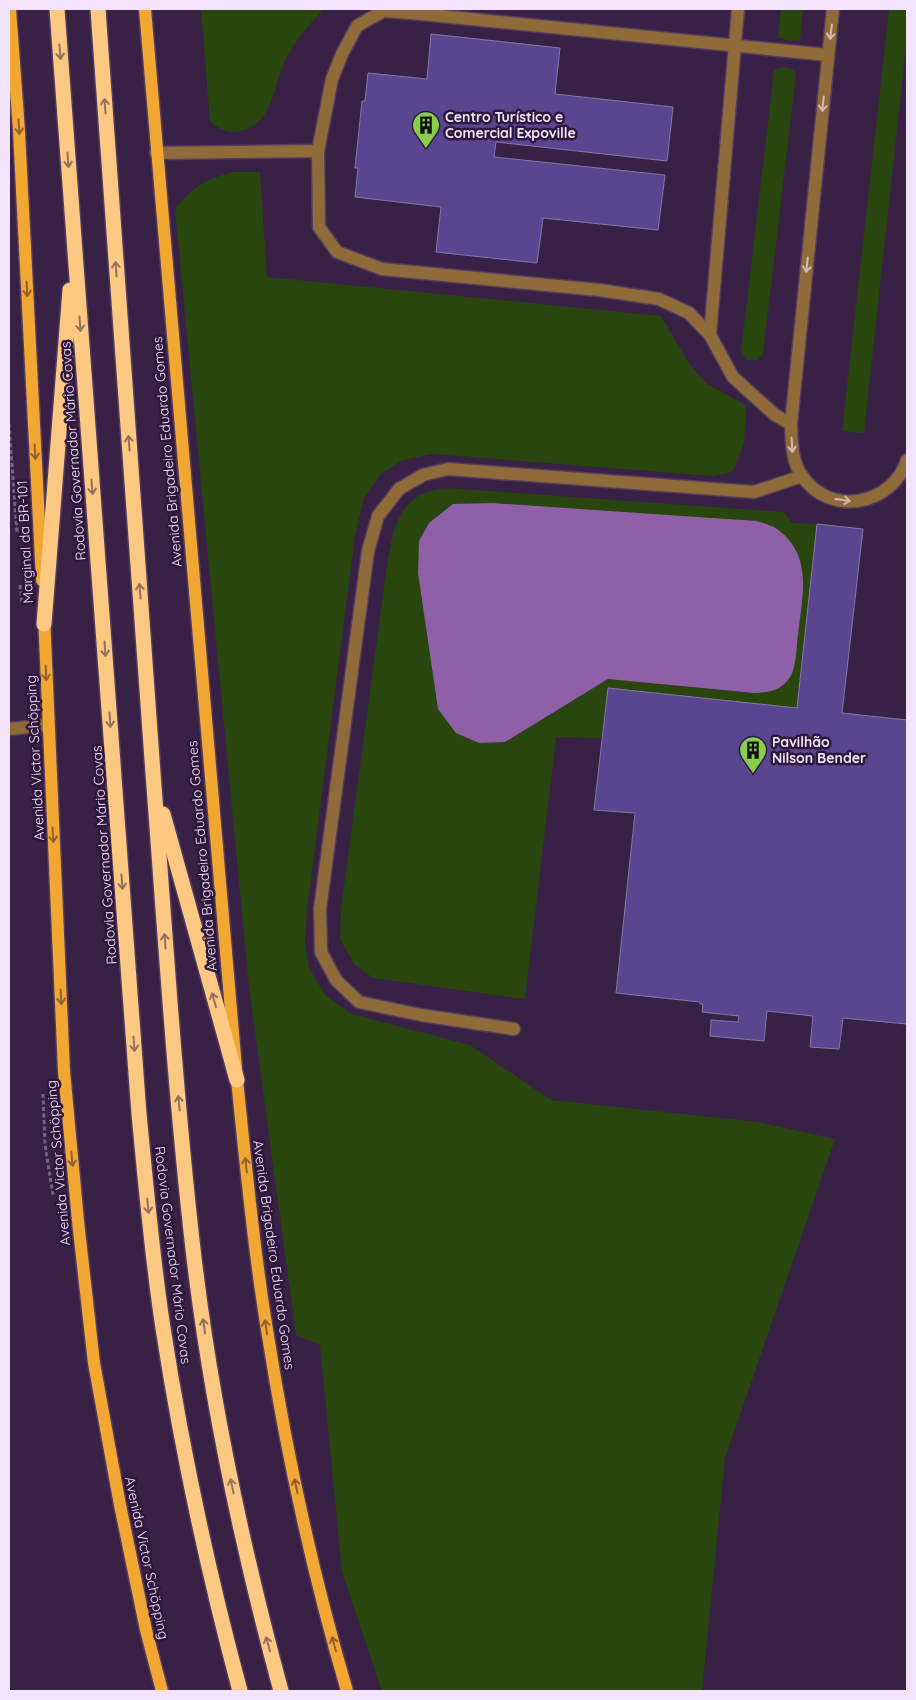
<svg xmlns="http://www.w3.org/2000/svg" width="916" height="1700" font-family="Quicksand,sans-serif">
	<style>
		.green { fill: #29460f; fill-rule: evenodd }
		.water { fill: #8f60a7 }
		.building { fill: #5a4690; stroke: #8379a8 }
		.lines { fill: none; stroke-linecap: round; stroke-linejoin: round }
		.minor-casing { stroke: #533c5f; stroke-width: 15 }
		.major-casing { stroke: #533c5f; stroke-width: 15 }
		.highway-casing { stroke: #533c5f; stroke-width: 18 }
		.path { stroke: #786383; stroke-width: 3; stroke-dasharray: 4 2.5; stroke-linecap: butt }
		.minor { stroke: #8f6b3a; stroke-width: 12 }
		.major { stroke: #f1a731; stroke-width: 12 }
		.highway { stroke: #fdc882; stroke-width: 15 }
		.oneway { stroke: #d0bab8 }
		.oneway2 { stroke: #96705e }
		.oneway3 { stroke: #905f36 }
		.labels { text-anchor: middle; stroke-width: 5; stroke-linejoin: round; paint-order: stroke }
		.poi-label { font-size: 14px; font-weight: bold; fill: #f3e4fc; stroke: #2f173b; text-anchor: start }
		.street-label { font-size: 14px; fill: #f3e4fc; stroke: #2f173b }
	</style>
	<rect width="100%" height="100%" fill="#392146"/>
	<g class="green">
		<path d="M201,9H323C311,23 297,38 288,55C273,80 275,124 241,131C228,134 220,130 210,121Z"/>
		<path d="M781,9H803L800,40L788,41L778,37Z"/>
		<path d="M889,9H907V37L864,433L842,431Z"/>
		<path d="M786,67L791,69L796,73L763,354L758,360H746L741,352L774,71L778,68Z"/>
		<path d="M232,172H260L267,277L661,316L690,365L707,384L746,405C746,432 745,449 732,472L713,476L433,454L403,460L381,474L364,498L355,536L307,909L305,942L309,968L325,995L352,1014L470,1045L551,1100L758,1122L835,1139L725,1458L702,1691H382L342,1572L320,1345L296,1335L249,987L175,209C195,185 203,181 232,172Z"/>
		<path d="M445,488L784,512L792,523L817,524L797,708L608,688L602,738L556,737L525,999L373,978L354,964L340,939L341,909L387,565C392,538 395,508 422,494C429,491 438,490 445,488ZM802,563L754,693L608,679L505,742L479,743Z"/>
	</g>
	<path class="water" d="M492,503L756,521C763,523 772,525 777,529C814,556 802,597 798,635C796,648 797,669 788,680C778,692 768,692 754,693L608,679L505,742L479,743L456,733L438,709L418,573L419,541L429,523L453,504Z"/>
	<g class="building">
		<path d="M431,34L560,48L555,94L673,107L667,161L496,142L494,157L665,175L658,230L543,218L537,263L436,252L441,207L355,197L358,168H355L362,101H365L368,73L427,79Z"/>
		<path d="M817,524L863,529L842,713L907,720V1024L843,1018L839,1049L810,1047L813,1016L767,1011L764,1041L710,1036L711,1020L738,1022L739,1016L702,1012L703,1004H700V1002L616,993L635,813L594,810L608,688L797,708Z"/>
	</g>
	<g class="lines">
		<g class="minor-casing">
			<g id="minor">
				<path d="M738,9L710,335L733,377L775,415L791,424"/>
				<path d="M833,9L791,424C792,442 791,460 802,476C830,517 892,506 907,460"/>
				<path d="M156,153L318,151"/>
				<path d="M710,335L689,313L659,299L599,290L382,269L337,252L319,227L318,151L332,79L342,54L357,26L383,11L411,13L828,55"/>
				<path d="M9,729L48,725"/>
				<path d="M514,1029L421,1015L359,1002L336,980L321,952L320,909L368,551L378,516L399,489L423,475L448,469L754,492L802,476"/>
			</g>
		</g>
		<g class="major-casing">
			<g id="major">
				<path d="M10,9L19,131L42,580"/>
				<path d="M145,9L237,1080C246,1166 254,1252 268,1336C287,1456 313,1575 347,1691"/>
				<path d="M44,615L64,1071L78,1221L94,1363L120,1505L146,1630L162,1691"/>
			</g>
		</g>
		<g class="highway-casing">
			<g id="highway">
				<path d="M57,9L139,1114C146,1186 152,1257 163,1328C182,1451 208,1572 240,1691"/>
				<path d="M98,9C116,264 135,519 153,773C165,932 175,1091 193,1249C210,1397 242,1547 281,1691"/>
				<path d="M44,624L70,290"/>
				<path d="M163,814L237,1080"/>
			</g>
		</g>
		<g class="path">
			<path d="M9,424L17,533"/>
			<path d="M20,585L22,603"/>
			<path d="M43,1094L45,1145L53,1195"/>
		</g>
		<use href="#minor" class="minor"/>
		<use href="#major" class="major"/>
		<use href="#highway" class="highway"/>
	</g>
	<defs><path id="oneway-shaft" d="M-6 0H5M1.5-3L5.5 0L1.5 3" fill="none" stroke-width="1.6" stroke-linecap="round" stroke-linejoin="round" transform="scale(1.25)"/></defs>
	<g class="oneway">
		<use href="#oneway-shaft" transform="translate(831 32) rotate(97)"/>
		<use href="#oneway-shaft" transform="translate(823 104) rotate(96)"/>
		<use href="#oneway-shaft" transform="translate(807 265) rotate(96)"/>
		<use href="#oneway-shaft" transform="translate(792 445) rotate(87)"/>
		<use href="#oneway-shaft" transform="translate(843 500) rotate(8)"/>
	</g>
	<g class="oneway2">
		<use href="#oneway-shaft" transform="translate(60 52) rotate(86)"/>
		<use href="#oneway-shaft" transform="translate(105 106) rotate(-94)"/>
		<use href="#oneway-shaft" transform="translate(68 160) rotate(86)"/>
		<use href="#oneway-shaft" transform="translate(116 269) rotate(-94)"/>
		<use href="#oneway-shaft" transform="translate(80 324) rotate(86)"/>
		<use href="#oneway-shaft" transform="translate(129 443) rotate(-94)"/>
		<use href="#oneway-shaft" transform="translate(92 487) rotate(86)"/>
		<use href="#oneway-shaft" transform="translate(140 591) rotate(-94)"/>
		<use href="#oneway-shaft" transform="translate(105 649) rotate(86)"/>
		<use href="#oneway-shaft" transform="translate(110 720) rotate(86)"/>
		<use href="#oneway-shaft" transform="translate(122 882) rotate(86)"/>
		<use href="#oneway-shaft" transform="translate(165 941) rotate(-94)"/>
		<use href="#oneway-shaft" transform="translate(214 1000) rotate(-106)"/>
		<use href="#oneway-shaft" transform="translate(134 1044) rotate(86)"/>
		<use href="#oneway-shaft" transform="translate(179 1103) rotate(-95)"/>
		<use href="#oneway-shaft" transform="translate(148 1206) rotate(84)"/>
		<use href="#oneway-shaft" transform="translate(204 1326) rotate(-98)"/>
		<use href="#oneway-shaft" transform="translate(232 1486) rotate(-102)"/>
		<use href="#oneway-shaft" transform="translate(268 1644) rotate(-105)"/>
	</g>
	<g class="oneway3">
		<use href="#oneway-shaft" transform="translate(19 127) rotate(86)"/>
		<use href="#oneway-shaft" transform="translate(27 289) rotate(87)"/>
		<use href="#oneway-shaft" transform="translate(35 452) rotate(87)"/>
		<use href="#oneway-shaft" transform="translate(46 673) rotate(88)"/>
		<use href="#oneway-shaft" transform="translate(53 835) rotate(87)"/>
		<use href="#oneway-shaft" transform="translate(61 997) rotate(87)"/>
		<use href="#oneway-shaft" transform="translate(72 1159) rotate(85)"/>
		<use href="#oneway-shaft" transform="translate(246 1165) rotate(-96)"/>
		<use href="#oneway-shaft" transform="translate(266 1327) rotate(-98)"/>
		<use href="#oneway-shaft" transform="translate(296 1486) rotate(-102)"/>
		<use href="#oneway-shaft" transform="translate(334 1644) rotate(-105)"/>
	</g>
	<defs>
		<g id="building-pin" transform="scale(1.4375)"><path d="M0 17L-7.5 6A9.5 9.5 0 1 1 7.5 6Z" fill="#87cf4b" stroke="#2f173b"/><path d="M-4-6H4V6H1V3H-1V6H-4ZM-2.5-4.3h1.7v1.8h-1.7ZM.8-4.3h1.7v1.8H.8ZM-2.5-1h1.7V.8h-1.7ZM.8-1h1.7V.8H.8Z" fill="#111"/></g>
	</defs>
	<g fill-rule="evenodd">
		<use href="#building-pin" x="426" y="125"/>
		<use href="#building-pin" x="753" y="750"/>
	</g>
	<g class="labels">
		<g class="poi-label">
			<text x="445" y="122">Centro Turístico e<tspan x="445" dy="16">Comercial Expoville</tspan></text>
			<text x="772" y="747">Pavilhão<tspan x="772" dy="16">Nilson Bender</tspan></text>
		</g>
		<g class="street-label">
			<text transform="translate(73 451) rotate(-94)" y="5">Rodovia Governador Mário Covas</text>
			<text transform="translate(167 452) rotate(-95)" y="5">Avenida Brigadeiro Eduardo Gomes</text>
			<text transform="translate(25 542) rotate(-93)" y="5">Marginal da BR-101</text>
			<text transform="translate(35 758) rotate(-93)" y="5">Avenida Victor Schöpping</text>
			<text transform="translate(104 855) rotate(-94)" y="5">Rodovia Governador Mário Covas</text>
			<text transform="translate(202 856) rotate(-95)" y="5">Avenida Brigadeiro Eduardo Gomes</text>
			<text transform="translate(58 1163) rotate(-95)" y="5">Avenida Victor Schöpping</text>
			<text transform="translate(173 1255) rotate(83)" y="5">Rodovia Governador Mário Covas</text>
			<text transform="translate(274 1255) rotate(82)" y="5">Avenida Brigadeiro Eduardo Gomes</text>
			<text transform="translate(147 1558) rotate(78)" y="5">Avenida Victor Schöpping</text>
		</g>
	</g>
	<rect width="916" height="1700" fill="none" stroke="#f3e4fc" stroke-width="20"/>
</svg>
